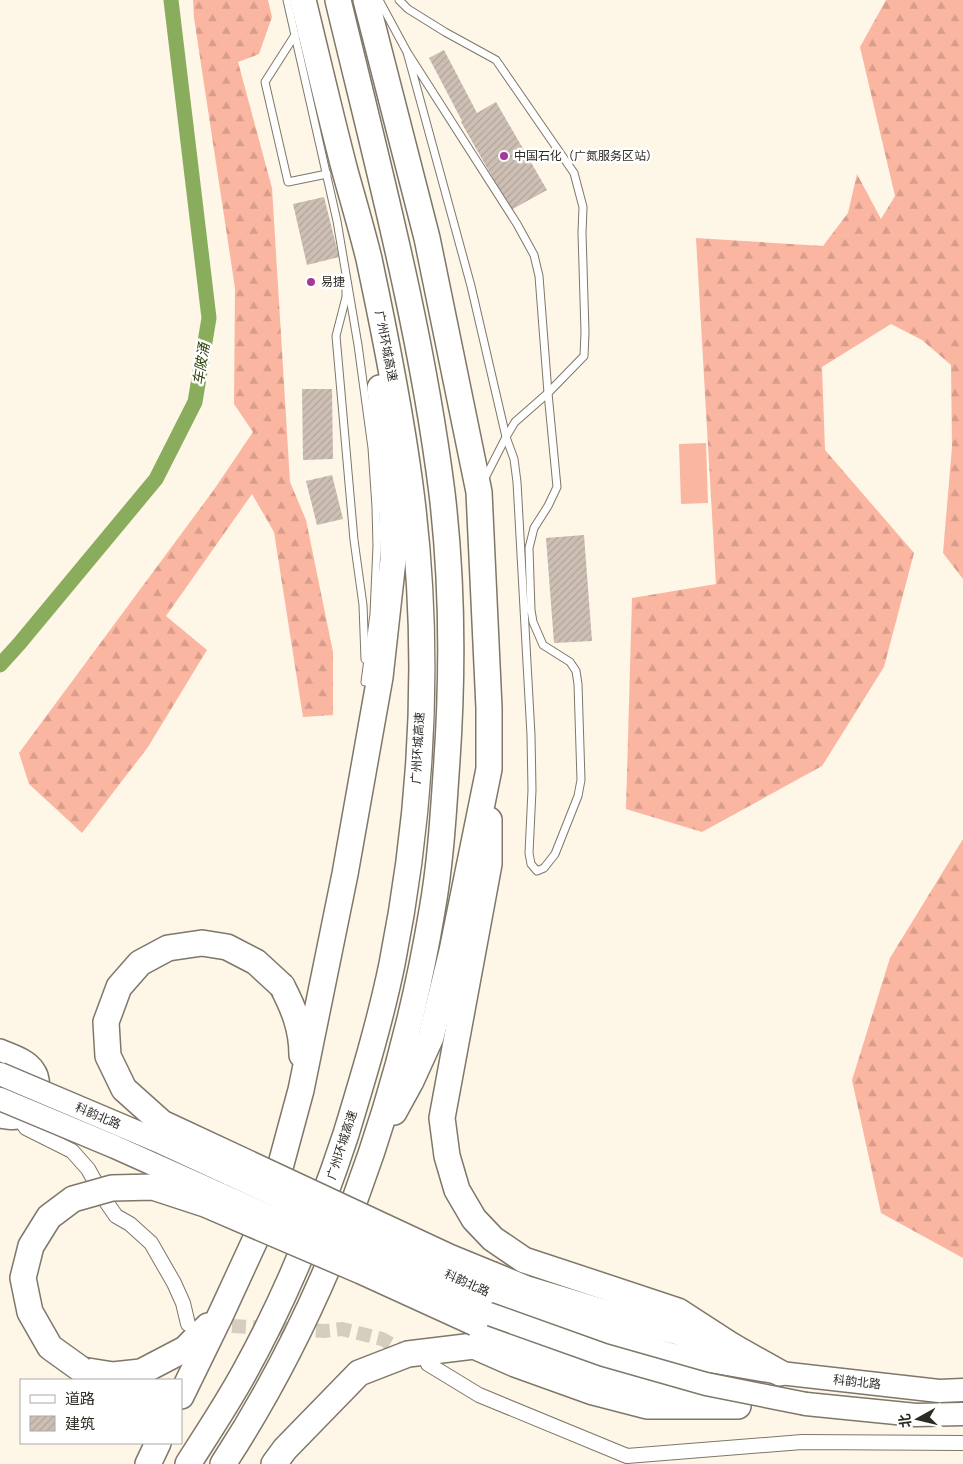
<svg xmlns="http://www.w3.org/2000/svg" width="963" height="1464" font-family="Barlow,'Noto Sans SC',sans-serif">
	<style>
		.forest { fill: url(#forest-firs) }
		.garden { fill: #fab6a1 }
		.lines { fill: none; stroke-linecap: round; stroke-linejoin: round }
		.canal { stroke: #89ad5c; stroke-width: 15 }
		.building { fill: url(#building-hatch) }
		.minor-tunnel { stroke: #d4cdc0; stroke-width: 14; stroke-dasharray: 14 7; stroke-linecap: butt }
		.service-casing { stroke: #7e776a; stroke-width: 9 }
		.minor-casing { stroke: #7e776a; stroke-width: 16 }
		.primary-casing { stroke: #7e776a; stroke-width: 24 }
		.trunk-casing { stroke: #7e776a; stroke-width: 25 }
		.motorway-casing { stroke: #7e776a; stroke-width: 28 }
		.service { stroke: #fff; stroke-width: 7 }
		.minor { stroke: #fff; stroke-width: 14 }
		.primary { stroke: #fff; stroke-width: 21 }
		.trunk { stroke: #fff; stroke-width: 22 }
		.motorway { stroke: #fff; stroke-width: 25 }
		.trunk-bridge-casing { stroke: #7e776a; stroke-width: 25; stroke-linecap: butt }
		.motorway-bridge-casing { stroke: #7e776a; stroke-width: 28; stroke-linecap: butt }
		.trunk-bridge { stroke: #fff; stroke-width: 22 }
		.motorway-bridge { stroke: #fff; stroke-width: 25 }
		.poi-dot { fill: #a2399b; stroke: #fff; stroke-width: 2 }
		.labels { text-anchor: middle; stroke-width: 5; stroke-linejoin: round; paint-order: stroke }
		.poi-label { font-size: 12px; fill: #2e2b25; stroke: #fff; text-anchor: start }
		.street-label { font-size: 12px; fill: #2e2b25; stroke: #fff }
		.water-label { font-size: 14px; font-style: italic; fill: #2e4509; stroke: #fff }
	</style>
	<defs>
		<pattern id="forest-firs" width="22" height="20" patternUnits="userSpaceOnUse" patternTransform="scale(1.25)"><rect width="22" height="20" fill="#fab6a1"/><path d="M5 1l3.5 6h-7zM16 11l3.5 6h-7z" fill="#d79d8a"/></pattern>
		<pattern id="building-hatch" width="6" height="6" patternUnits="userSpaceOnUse" patternTransform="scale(1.25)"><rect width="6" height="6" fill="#cdbfb4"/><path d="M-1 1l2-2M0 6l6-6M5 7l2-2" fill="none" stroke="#b0a49b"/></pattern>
	</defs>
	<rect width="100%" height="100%" fill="#fef6e7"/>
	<g class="forest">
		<path d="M193,0H268L272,17L259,54L238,62L272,188L290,482L306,520L333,652V715L303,717L274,532L252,494L166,616L207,650L148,747L82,833L29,784L19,753L213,491L253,432L234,404L235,288L194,18Z"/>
		<path d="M886,0H963V579L943,553L952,447L951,365L922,340L891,324L822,367L825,450L914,553L884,667L822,766L702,832L626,809L632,598L716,584L696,238L823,246L848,213L857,174L881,219L895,196L860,47Z"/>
		<path d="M963,839V1258L881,1213L852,1080L890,958Z"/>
	</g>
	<path class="garden" d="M706,443L708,503L681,504L679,444Z"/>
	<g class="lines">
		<path class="canal" d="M0,665L19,644L156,479L195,402L209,318L171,0"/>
	</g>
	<g class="building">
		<path d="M444,50L477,113L496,102L547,190L511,210L461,122L462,121L429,58Z"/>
		<path d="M324,197L339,257L307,265L293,204Z"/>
		<path d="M302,389H332L333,459L303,460Z"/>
		<path d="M332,475L343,519L317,525L306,481Z"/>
		<path d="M584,535L592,641L554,643L546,538Z"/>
	</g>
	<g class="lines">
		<path class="minor-tunnel" d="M211,1325L324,1331L342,1329L382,1339L409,1354"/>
		<g class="service-casing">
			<g id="service">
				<path d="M287,0L337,221L358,345L372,448L376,507L377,546L374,614L365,682"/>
				<path d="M379,0L407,52L471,286L506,437L514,459L517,482L531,735L532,790L529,853L531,864L537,871L544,868L555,854L578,796L581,780L578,684L576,671L570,662L543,645L533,622L531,610L529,548L534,528L548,506L557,487L548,393L539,276L534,255L517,224L407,52"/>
				<path d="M399,0L408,9L445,32L496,60L574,173L583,207L582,233L585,332L584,356L548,393L515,422L506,437L484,480"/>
				<path d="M295,35L265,82L288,182L327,174"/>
				<path d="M346,288V297L336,336L354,540L363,605L365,659"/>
			</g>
		</g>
		<g class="minor-casing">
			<g id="minor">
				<path d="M19,1118L26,1128L72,1151L88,1169L107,1203L116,1216L130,1224L151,1243L174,1283L183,1303L188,1324"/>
				<path d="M428,1364L479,1395L627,1456L802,1442L963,1443"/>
			</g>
		</g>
		<g class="primary-casing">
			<path id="primary" d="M0,1050C11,1055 27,1059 34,1070C43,1082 37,1109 24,1116C17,1120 7,1118 0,1117"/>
		</g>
		<g class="trunk-casing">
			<g id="trunk">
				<path d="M487,1293L556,1319L669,1354L780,1373L939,1391L963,1390"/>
				<path d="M806,1404L916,1415L963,1414"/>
			</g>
		</g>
		<g class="motorway-casing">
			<g id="motorway">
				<path d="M366,0L427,238L479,492L489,708V769L452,951L431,1037L411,1081L394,1112"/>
				<path d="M489,820V864L442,1118L447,1156L457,1190L474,1219L493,1239L524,1260L678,1311L732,1346"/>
				<path d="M282,986C294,1009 302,1029 302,1055"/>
				<path d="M493,1275L527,1289L616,1316L732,1346L780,1373"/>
				<path d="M475,1323L547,1357L600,1376L689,1395"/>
				<path d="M82,1370L113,1375L141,1372L185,1349L208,1326"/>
				<path d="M181,1396L221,1314L268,1212L301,1090L345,874L380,677L393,560L392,515L380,388"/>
				<path d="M148,1464L158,1443"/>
				<path d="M188,1464C207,1434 227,1404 244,1373C286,1297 319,1216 346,1134C363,1078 380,1022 392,964C423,808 431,644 410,485C400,409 385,334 369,259C362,230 353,200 345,171C330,114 317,57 303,0"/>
				<path d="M223,1464C329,1302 400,1102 432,911C440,866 443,820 446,774C453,680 453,586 442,493C421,326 377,163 338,0"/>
				<path d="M274,1464L285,1449L359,1373L408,1354L474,1346L515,1364L593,1392L647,1406H738"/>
			</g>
		</g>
		<use href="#service" class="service"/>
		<use href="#minor" class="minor"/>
		<use href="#primary" class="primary"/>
		<use href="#trunk" class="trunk"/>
		<use href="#motorway" class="motorway"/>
		<g class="trunk-bridge-casing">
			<g id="trunk-bridge">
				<path d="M0,1074L158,1141L487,1293"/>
				<path d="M0,1099L115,1147L478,1310L604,1355L706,1384L806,1404"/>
			</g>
		</g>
		<g class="motorway-bridge-casing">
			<g id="motorway-bridge">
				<path d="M282,986L256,962L227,947L202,943L168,948L140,963L119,987L106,1022L108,1056L124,1089L162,1123L449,1257L493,1275"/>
				<path d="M82,1370L50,1347L30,1312L23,1278L31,1246L49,1217L73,1199L112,1188L153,1187L205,1204L361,1271L475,1323"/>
			</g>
		</g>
		<use href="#trunk-bridge" class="trunk-bridge"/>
		<use href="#motorway-bridge" class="motorway-bridge"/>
	</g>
	<g class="poi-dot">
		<circle cx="504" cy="156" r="5"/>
		<circle cx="311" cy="282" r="5"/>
	</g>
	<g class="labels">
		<g class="poi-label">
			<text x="514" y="160">中国石化（广氮服务区站）</text>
			<text x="321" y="286">易捷</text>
		</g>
		<g class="street-label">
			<text transform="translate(386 346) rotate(79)" y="4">广州环城高速</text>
			<text transform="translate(418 748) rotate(-87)" y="4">广州环城高速</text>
			<text transform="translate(98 1116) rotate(23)" y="4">科韵北路</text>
			<text transform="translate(342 1145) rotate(-72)" y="4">广州环城高速</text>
			<text transform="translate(467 1283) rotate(24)" y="4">科韵北路</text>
			<text transform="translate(857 1382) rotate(6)" y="4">科韵北路</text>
		</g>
		<g class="water-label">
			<text transform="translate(201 364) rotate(-81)" y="5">车陂涌</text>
		</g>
	</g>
	<rect x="20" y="1379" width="162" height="65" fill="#ffffff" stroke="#abaaa8"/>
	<rect x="30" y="1395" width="25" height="8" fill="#ffffff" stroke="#abaaa8"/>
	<text x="65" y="1404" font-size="15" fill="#2e2b25">道路</text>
	<rect x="30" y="1416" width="25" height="15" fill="url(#building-hatch)" stroke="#abaaa8"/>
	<text x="65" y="1429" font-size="15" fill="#2e2b25">建筑</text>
	<g transform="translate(918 1419) rotate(262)" stroke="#ffffff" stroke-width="4" paint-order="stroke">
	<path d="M0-4L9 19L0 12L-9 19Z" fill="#2e2b25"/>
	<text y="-8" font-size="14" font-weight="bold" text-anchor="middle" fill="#2e2b25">北</text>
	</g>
</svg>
